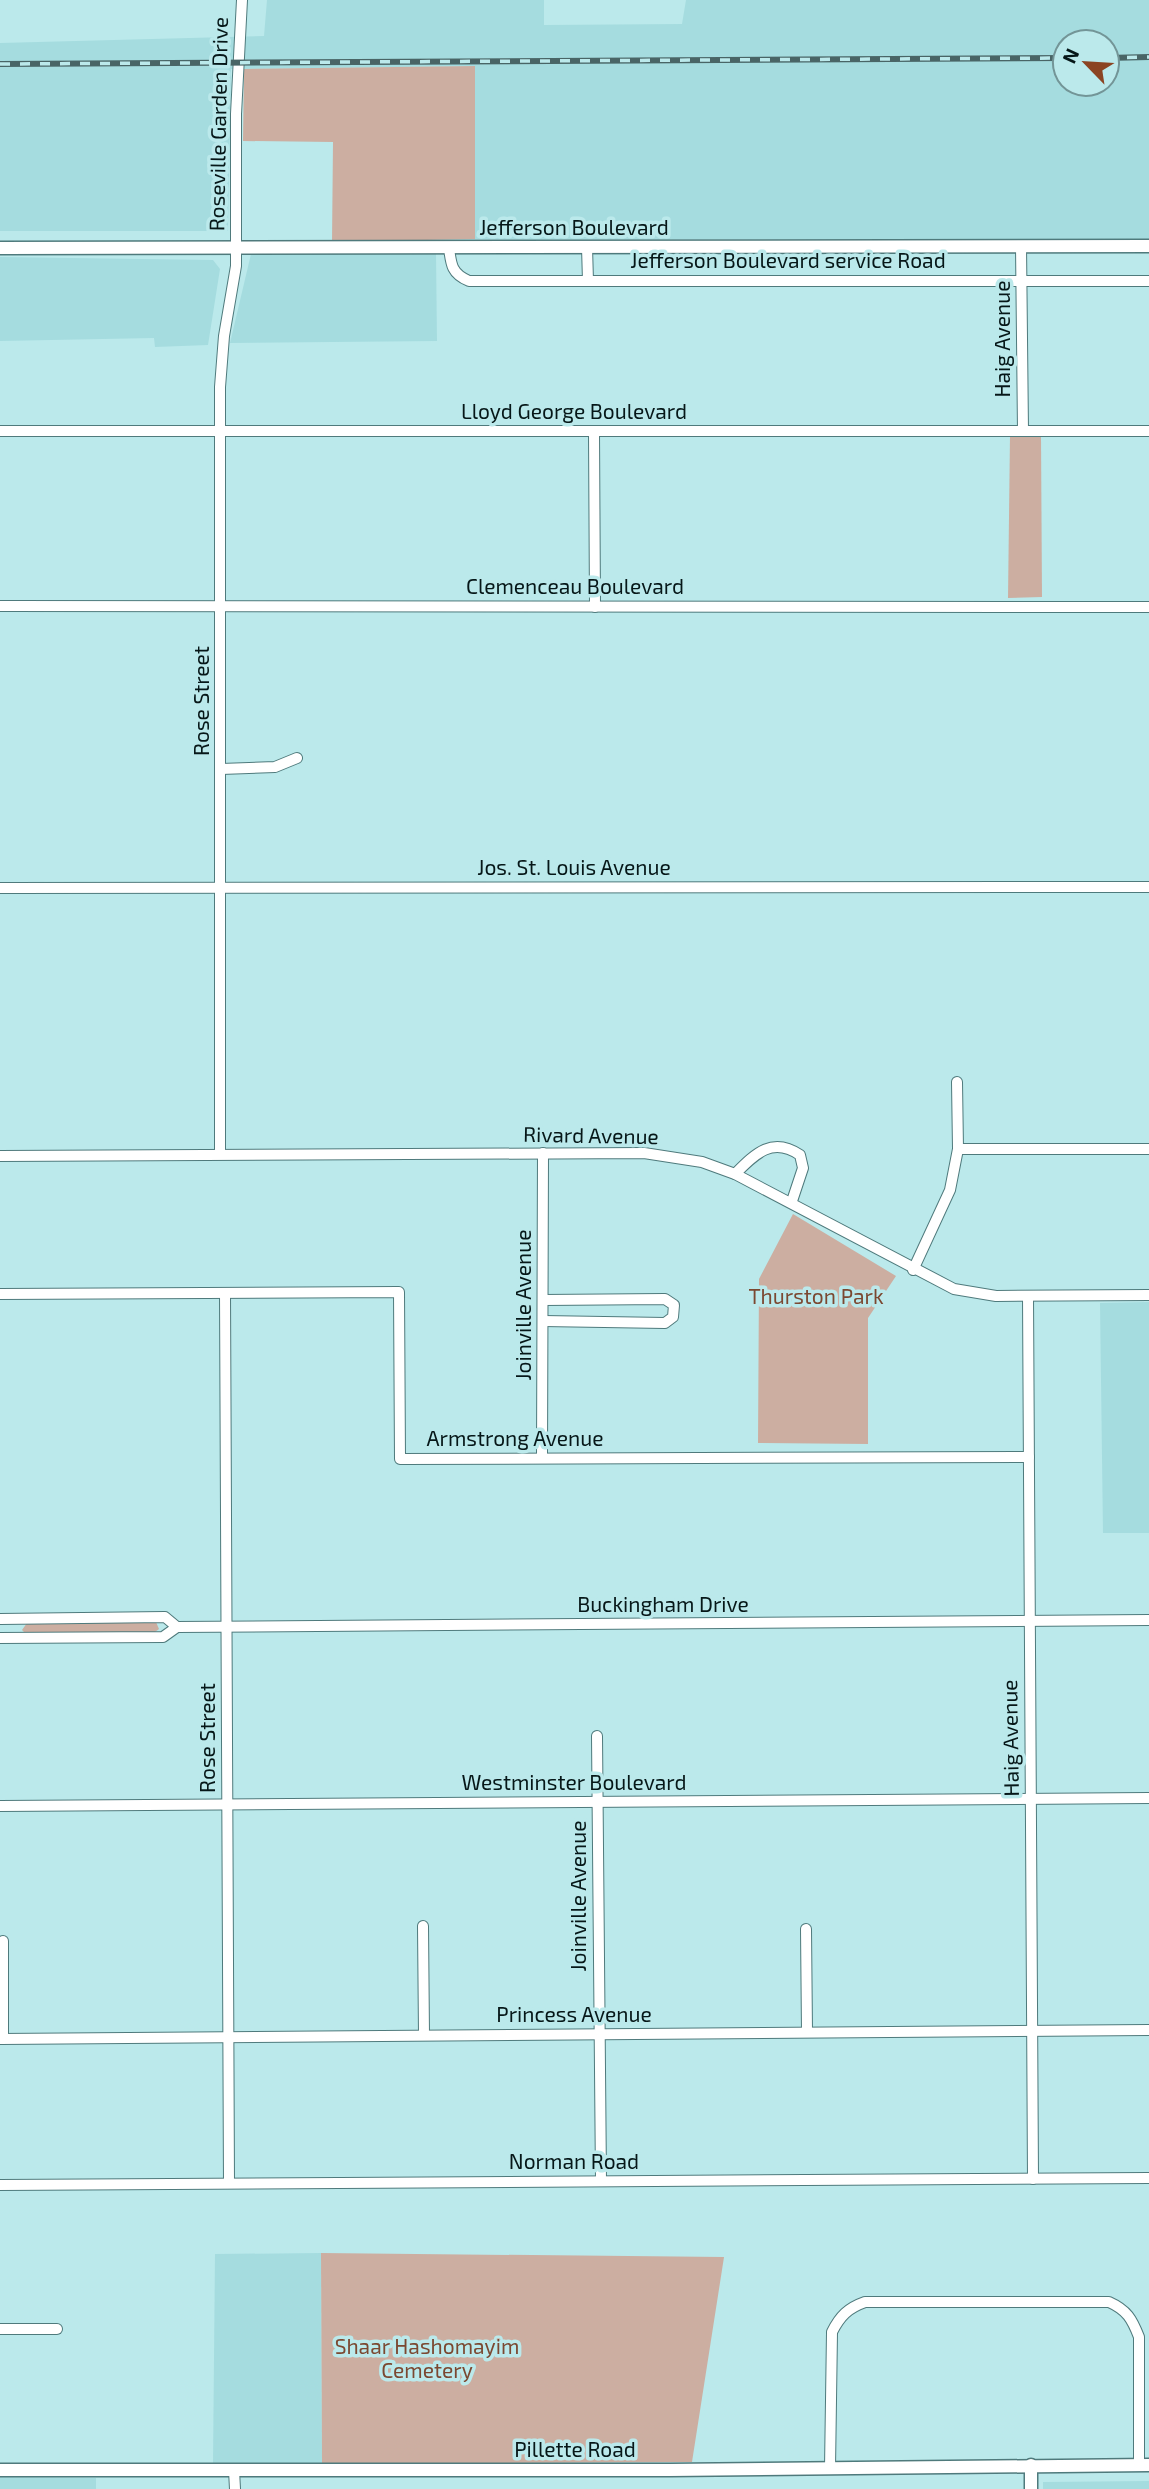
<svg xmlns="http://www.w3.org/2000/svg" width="1149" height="2489" font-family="'Exo 2',sans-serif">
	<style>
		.built { fill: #a5dcdf; fill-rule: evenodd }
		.green { fill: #ccaea1 }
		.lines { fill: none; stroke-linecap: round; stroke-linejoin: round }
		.street-casing { stroke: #4f7a7c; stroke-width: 12 }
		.secondary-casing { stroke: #4f7a7c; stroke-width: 15 }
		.street { stroke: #fff; stroke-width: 10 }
		.secondary { stroke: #fff; stroke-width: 12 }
		.rail-casing { stroke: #496566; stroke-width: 6 }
		.rail { stroke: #bbe9eb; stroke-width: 3.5; stroke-dasharray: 10; stroke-linecap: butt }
		.labels { text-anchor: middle; stroke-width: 7; stroke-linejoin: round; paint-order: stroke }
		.street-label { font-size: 21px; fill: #061718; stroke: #bbe9eb }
		.park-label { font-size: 21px; fill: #7b4831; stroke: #bbe9eb }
	</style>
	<rect width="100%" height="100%" fill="#bbe9eb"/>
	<g class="built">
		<path d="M267,0H544V25L682,24L686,0H1149V239H475V66L231,69L228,231H0V43L264,36ZM1065,42H1107V84H1065Z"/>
		<path d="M436,253L437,341L230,343L251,254Z"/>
		<path d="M0,257L213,260L220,269L208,345L155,347L154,338L0,341Z"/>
		<path d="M1149,1302V1533H1103L1100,1303Z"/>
		<path d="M321,2253L322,2464H213L215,2254Z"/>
		<path d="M0,2477L96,2478V2489H0Z"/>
		<path d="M1149,2481V2489H1043V2482Z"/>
	</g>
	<g class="green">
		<path d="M475,66V239L332,242L333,142L243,141L244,69Z"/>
		<path d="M1010,436H1041L1042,597L1008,598Z"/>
		<path d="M793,1214L896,1276L868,1318V1444L758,1443L759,1279Z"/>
		<path d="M156,1622L159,1629L155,1632L25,1633L22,1630L27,1623Z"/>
		<path d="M321,2253L724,2257L692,2462L322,2464Z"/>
	</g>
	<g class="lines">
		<g class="street-casing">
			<g id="street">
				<path d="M1021,246L1023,431"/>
				<path d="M587,247L588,281"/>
				<path d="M449,248C451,265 452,274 469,281H1149"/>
				<path d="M0,431H1149"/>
				<path d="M594,432L595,607"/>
				<path d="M0,606L1149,607"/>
				<path d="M221,769L275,767L297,758"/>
				<path d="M0,888L1149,887"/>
				<path d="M958,1149H1149"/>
				<path d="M220,1154V387L224,336L236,266V114L242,0"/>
				<path d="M0,1156L644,1153L702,1162L735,1174L954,1289L996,1296L1149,1295"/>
				<path d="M735,1174C755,1154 772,1136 800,1155L803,1168L792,1201"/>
				<path d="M913,1270L950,1190L958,1149L957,1082"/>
				<path d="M225,1293L229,2183"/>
				<path d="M0,1294L399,1292L400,1459L1029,1457"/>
				<path d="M1028,1296L1033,2179"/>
				<path d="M543,1300L665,1299L674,1305L673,1317L665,1323L543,1321"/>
				<path d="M542,1458L543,1153"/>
				<path d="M0,1619L165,1617L177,1627"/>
				<path d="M0,1638L163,1637L177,1627L1149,1620"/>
				<path d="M597,1736L601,2181"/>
				<path d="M0,1806L1149,1798"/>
				<path d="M423,1926L424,2035"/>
				<path d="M806,1929L807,2032"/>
				<path d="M0,2039L1149,2030"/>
				<path d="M3,2039V1941"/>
				<path d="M0,2185L1149,2178"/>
				<path d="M0,2329H57"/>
				<path d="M830,2468L832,2332C840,2316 848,2308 865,2302H1109C1127,2310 1132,2319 1139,2337V2465"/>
				<path d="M234,2470L235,2489"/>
			</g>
		</g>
		<g class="secondary-casing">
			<g id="secondary">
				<path d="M0,248L1149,246"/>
				<path d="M0,2470H670L1149,2465"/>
				<path d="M1031,2489V2465"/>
			</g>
		</g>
		<use href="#street" class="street"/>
		<use href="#secondary" class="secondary"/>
		<g class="rail-casing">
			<g id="rail">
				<path d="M1107,58L1149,57"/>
				<path d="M0,64L1065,58"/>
			</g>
		</g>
		<use href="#rail" class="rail"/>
	</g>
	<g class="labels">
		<g class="street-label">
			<text transform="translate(219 124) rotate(-89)" y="7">Roseville Garden Drive</text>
			<text x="574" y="235">Jefferson Boulevard</text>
			<text x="788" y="268">Jefferson Boulevard service Road</text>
			<text transform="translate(1003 339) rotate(-90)" y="7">Haig Avenue</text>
			<text x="574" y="419">Lloyd George Boulevard</text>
			<text x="575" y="594">Clemenceau Boulevard</text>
			<text transform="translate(202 701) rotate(-90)" y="7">Rose Street</text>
			<text x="574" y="875">Jos. St. Louis Avenue</text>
			<text transform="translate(591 1136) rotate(1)" y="7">Rivard Avenue</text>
			<text transform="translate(524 1305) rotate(-90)" y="7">Joinville Avenue</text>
			<text x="515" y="1446">Armstrong Avenue</text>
			<text x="663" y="1612">Buckingham Drive</text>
			<text transform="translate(208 1738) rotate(-90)" y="7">Rose Street</text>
			<text transform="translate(1011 1738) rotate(-91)" y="7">Haig Avenue</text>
			<text x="574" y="1790">Westminster Boulevard</text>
			<text transform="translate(579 1896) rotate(-90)" y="7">Joinville Avenue</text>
			<text x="574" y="2022">Princess Avenue</text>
			<text x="574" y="2169">Norman Road</text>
			<text x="575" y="2457">Pillette Road</text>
		</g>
		<g class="park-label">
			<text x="816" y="1304">Thurston Park</text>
			<text x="427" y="2354">Shaar Hashomayim<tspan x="427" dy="24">Cemetery</tspan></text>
		</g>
	</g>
	<g transform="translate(1086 63) rotate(295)"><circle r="33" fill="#bbe9eb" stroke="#739597" stroke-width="2"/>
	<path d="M0-5L12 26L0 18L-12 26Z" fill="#8b4422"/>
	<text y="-10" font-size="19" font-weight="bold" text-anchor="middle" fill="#061718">N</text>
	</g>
</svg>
